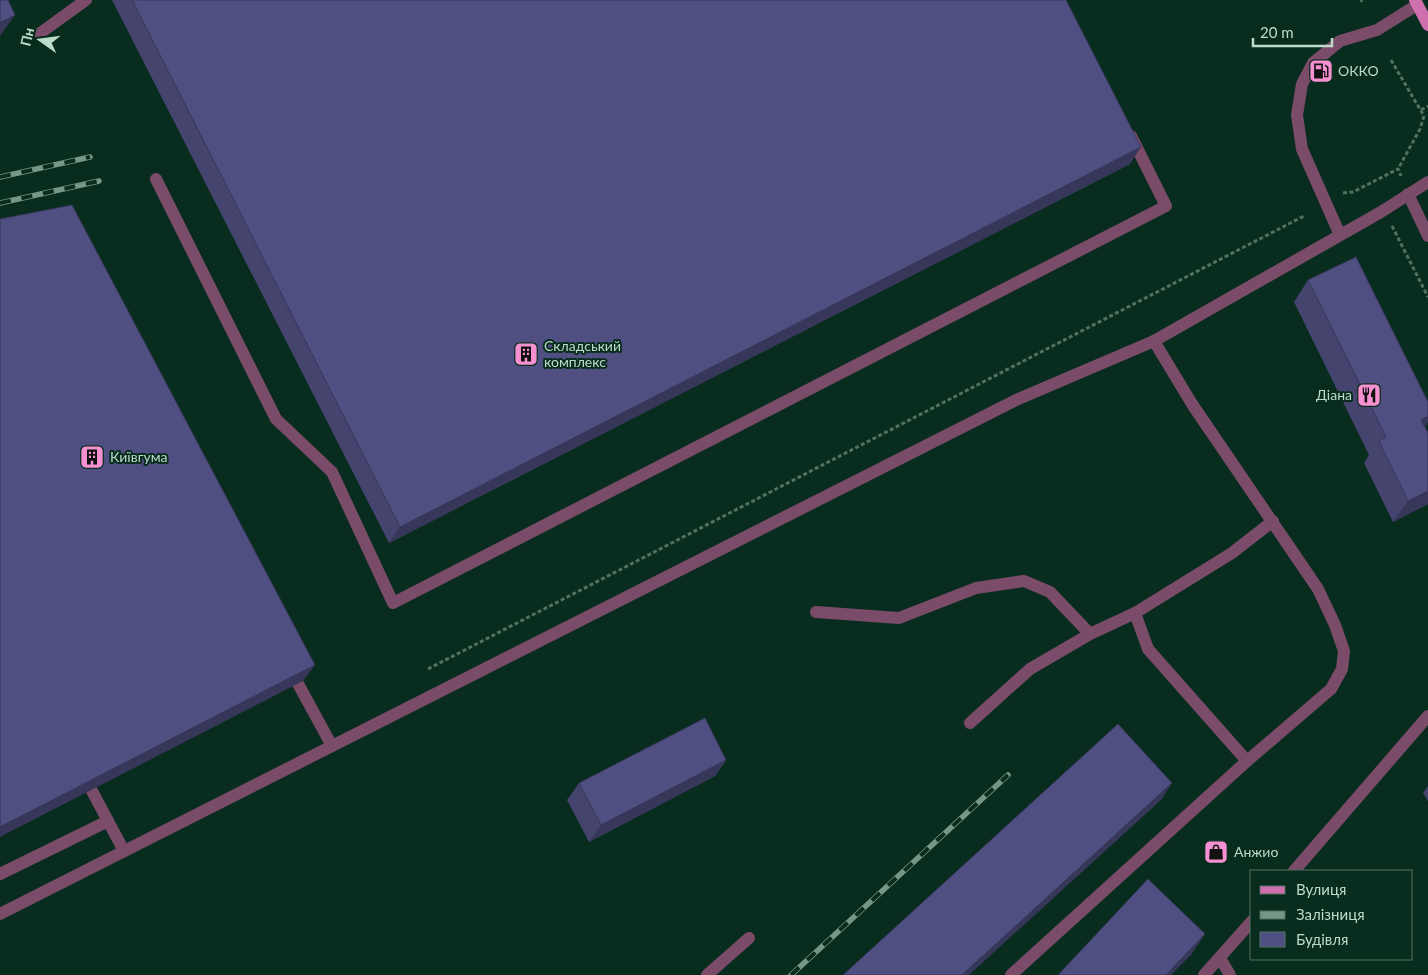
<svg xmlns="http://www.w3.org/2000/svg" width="1428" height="975" font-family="Lato,sans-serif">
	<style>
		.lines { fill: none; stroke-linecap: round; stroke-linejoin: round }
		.path { stroke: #507263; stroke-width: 3; stroke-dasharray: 4 2.5; stroke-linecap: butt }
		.minor { stroke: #7b4c69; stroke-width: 12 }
		.major { stroke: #d06fae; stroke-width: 12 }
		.rail-casing { stroke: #769787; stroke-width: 5.5 }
		.rail { stroke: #082c1d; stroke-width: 4; stroke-dasharray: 11; stroke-linecap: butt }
		.wall { fill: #44446f }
		.shaded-wall { fill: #37375a }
		.building { fill: #4f4f81; stroke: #37375a }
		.labels { text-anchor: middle; stroke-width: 4; stroke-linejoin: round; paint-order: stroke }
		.poi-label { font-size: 14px; fill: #bcdbca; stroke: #082c1d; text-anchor: start }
	</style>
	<rect width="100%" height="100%" fill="#082c1d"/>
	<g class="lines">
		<g class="path">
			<path d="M1361,0L1362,2"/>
			<path d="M1391,60L1424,116L1420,129L1398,169"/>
			<path d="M1421,110L1428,106"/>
			<path d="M1343,193L1353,192L1398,169L1401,176"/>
			<path d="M1392,226L1428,297"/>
			<path d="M428,669L1304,216"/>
		</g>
		<g class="minor">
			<path d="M39,34L86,0"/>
			<path d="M156,179L276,419L332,472L393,603L1166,206L1131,136"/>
			<path d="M1408,194L1428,236"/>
			<path d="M1340,235L1302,149L1297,115L1302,84L1313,63L1340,41L1377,30L1417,5"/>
			<path d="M816,612L899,618L976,588L1024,581L1050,592L1090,634"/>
			<path d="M1135,613L1148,649L1247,761"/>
			<path d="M290,669L332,746"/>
			<path d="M970,723L1030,669L1090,634L1135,613L1232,553L1273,521"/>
			<path d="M84,776L124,851"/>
			<path d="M1294,871L1428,716"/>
			<path d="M0,874L108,821"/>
			<path d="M0,914L1016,400L1154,341L1381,212L1428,182"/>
			<path d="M1220,958L1230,975"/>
			<path d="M707,975L749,938"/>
			<path d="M1011,975L1247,761L1331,689L1342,669L1344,651L1335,625L1318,589L1192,404L1154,341"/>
			<path d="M1204,975L1252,921"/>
		</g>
		<path class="major" d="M1415,0L1428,25"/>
		<g class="rail-casing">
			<g id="rail">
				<path d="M0,177L90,157"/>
				<path d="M0,203L99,181"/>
				<path d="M791,975L1008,775"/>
			</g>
		</g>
		<use href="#rail" class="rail"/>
	</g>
	<g class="wall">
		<path d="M112,0H1066L1130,164L389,543Z"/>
		<path d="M1308,280L1428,402V422L1425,426L1428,433V504L1393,522L1364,463L1369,455L1294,302Z"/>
		<path d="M726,760L715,776L589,842L567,800L579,783Z"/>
		<path d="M1428,786V801L1423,793Z"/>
	</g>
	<g class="shaded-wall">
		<path d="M15,15L0,36V23Z"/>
		<path d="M1141,147L1130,164L389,543L400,527Z"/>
		<path d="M1428,416V422L1419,435L1421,420Z"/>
		<path d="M1428,491V504L1393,522L1408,501Z"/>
		<path d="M315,665L303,681L0,837V827Z"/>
		<path d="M726,760L715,776L589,842L601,825Z"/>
		<path d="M1172,783L1161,800L969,975H962Z"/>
		<path d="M1205,934L1191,955L1171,975H1166Z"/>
	</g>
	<g class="building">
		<path d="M0,0H8L15,15L0,23Z"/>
		<path d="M132,0H1066L1141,147L400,527Z"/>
		<path d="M72,205L315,665L0,827V219Z"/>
		<path d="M1356,257L1428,402V416L1421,420L1428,433V491L1408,501L1379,441L1386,437L1308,280Z"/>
		<path d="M705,718L726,760L601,825L579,783Z"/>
		<path d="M1118,724L1172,783L962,975H843Z"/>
		<path d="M1148,879L1205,934L1166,975H1058Z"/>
	</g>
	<defs>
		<g id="fuel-square" transform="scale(1.25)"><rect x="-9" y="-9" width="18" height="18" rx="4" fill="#f690d0" stroke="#082c1d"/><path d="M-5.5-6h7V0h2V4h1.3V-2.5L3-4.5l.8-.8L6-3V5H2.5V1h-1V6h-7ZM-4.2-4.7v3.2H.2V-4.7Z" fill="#111"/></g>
		<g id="building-square" transform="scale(1.25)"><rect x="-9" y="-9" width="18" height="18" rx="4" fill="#f690d0" stroke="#082c1d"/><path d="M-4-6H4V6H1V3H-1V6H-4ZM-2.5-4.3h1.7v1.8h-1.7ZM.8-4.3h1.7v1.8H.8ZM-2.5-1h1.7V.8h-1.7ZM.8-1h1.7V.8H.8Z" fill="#111"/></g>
		<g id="restaurant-square" transform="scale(1.25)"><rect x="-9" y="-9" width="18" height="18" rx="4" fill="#f690d0" stroke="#082c1d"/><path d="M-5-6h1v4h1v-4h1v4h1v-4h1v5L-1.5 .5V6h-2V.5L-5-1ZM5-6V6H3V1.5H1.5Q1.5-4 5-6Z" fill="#111"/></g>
		<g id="shop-square" transform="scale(1.25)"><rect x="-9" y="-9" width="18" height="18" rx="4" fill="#f690d0" stroke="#082c1d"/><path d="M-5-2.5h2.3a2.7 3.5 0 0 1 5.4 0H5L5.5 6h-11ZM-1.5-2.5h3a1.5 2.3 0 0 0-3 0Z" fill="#111"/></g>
	</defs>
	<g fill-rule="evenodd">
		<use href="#fuel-square" x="1321" y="71"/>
		<use href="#building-square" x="526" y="354"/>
		<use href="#restaurant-square" x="1369" y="395"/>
		<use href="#building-square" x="92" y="457"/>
		<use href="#shop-square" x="1216" y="852"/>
	</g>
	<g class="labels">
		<g class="poi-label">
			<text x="1338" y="76">ОККО</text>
			<text x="544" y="351">Складський<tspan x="544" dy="16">комплекс</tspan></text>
			<text x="1352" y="400" text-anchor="end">Діана</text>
			<text x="110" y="462">Київгума</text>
			<text x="1234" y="857">Анжио</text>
		</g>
	</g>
	<rect x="1250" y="870" width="162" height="90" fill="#082c1d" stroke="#507262"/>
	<rect x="1260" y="886" width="25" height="8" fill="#d06fae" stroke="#507262"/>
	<text x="1296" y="895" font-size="15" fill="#bcdbca">Вулиця</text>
	<rect x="1260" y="911" width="25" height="8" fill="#769787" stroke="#507262"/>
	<text x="1296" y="920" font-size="15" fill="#bcdbca">Залізниця</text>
	<rect x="1260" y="932" width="25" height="15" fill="#4f4f81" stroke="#507262"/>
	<text x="1296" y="945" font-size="15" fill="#bcdbca">Будівля</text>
	<g transform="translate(40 40) rotate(284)" stroke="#082c1d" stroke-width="4" paint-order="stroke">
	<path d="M0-4L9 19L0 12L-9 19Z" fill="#bcdbca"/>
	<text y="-8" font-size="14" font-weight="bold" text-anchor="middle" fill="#bcdbca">Пн</text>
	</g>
	<path d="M1253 38v8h79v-8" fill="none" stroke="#bcdbca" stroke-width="2.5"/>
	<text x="1260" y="38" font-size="15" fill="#bcdbca" stroke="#082c1d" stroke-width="4" paint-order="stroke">20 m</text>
</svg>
